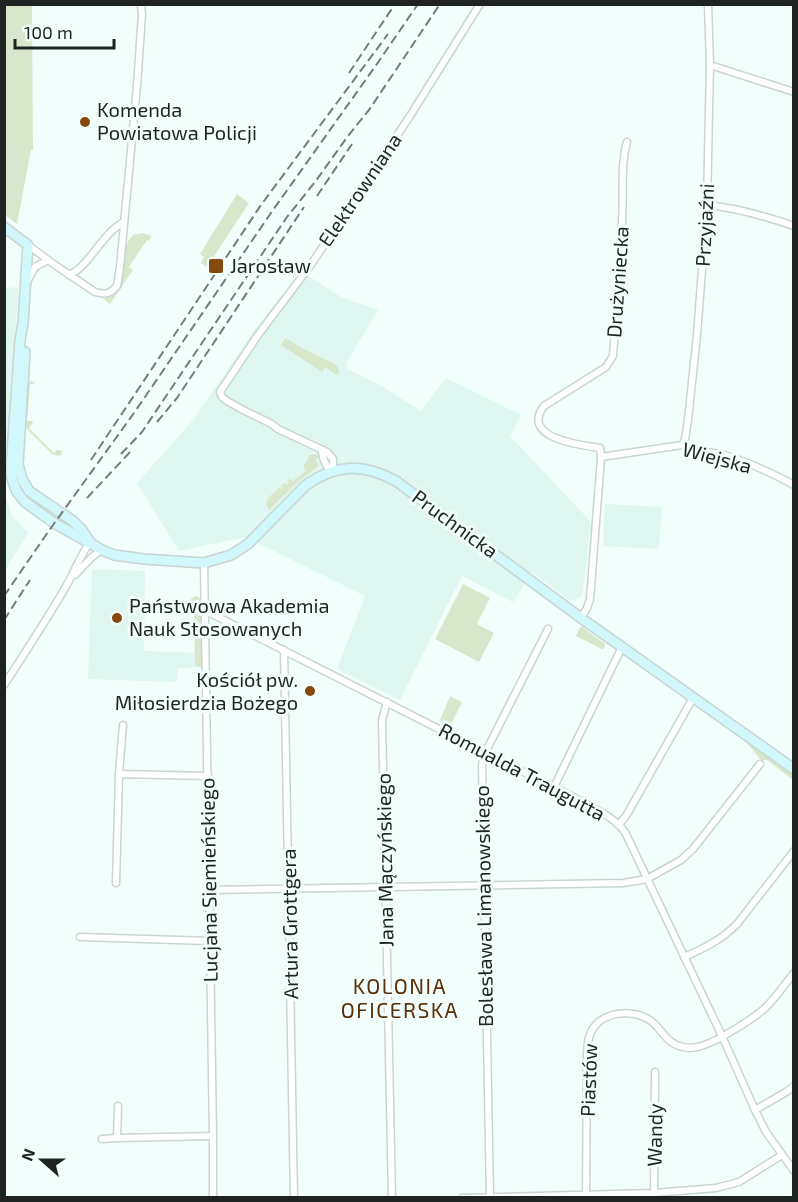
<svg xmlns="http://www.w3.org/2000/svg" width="798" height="1202" font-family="'Exo 2',sans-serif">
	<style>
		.built { fill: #e0f6f0 }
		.green { fill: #d8e7cb }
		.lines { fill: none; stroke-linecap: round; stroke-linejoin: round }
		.street-casing { stroke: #c9d5d2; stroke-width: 9 }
		.secondary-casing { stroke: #c9d5d2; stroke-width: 12 }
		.street { stroke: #fff; stroke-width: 6 }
		.secondary { stroke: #d1f8fb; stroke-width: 9 }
		.rail { stroke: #767d7c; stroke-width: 2; stroke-dasharray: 9 4.5; stroke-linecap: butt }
		.poi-dot { fill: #87480d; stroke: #f2fefb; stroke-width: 2 }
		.labels { text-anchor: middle; stroke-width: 6; stroke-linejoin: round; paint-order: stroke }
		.poi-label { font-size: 20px; fill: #1f2322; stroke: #f2fefb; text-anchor: start }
		.street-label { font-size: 20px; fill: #1f2322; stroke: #f2fefb }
		.neighbourhood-label { font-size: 21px; letter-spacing: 1.5px; fill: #5b2f08; stroke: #f2fefb }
	</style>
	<rect width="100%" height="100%" fill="#f2fefb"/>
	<g class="built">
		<path d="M301,271L341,297L378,310L347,362V369L380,385L421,411L446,378L521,415L510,436L591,522L582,597L570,601L532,572L513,602L462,576L400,700L337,669L365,596L246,537L179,551L137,483L194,419L255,329Z"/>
		<path d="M5,287L18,288L5,488L4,287Z"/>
		<path d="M4,492L12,516L28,533L5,570Z"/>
		<path d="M605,504L662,507L659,549L603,546Z"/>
		<path d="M92,569L145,571L144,651L202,653V667L178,668L177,682L88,679Z"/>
	</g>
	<g class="green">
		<path d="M5,4L32,5V11L33,150H31L17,224L5,215Z"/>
		<path d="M237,194L249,203L207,267L201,263L204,257L200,254Z"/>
		<path d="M143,233L151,236L149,241L147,240L129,267L133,270L110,304L103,299C137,292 113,253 133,235Z"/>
		<path d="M285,338L302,348L335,364L338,368L339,374L337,375L325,367L322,372L281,345Z"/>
		<path d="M32,381L35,384H30L27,421H32L33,423L29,428L54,453L57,450H61L62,452L60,456L53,455L24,426L27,384L29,382Z"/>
		<path d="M316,454L319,458H317L316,462L319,463L318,467L301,479L269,510L266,503L269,497L280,487L282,489L283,488L281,486L285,483L287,485L289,483L287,481L289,479L293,481L306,471L303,467L310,455Z"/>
		<path d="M463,584L490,598L477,624L494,633L479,662L435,639Z"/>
		<path d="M195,596L200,598L201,601L202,667L195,666L194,601H190L192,598Z"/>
		<path d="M581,626L605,644L604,649H602L576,636Z"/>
		<path d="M450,696L462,702L451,725L440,720Z"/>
		<path d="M741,737L793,774V780L767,760H761L746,742L740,738Z"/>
	</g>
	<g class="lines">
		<g class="street-casing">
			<g id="street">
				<path d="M710,65L794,92"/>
				<path d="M707,205C737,208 765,216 794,226"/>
				<path d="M28,245L52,263L95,292C105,295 110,294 117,286L120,267L137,86L142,14L141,4"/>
				<path d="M69,275C90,266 101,234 124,222"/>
				<path d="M27,282L35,267L48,260"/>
				<path d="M682,445L685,439L688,420L697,335L707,205L710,65L708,4"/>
				<path d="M322,450C322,458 326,466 331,472"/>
				<path d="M601,457L682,445C694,452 710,452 724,455C748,462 772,473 794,485"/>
				<path d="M331,472L333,464V459L327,452L278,429L270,423L243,410L227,401L222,397L220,392L258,335L310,266L410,116L480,4"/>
				<path d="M204,563L213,1136V1198"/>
				<path d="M75,575L91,558L101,550"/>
				<path d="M205,611L214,615L571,796C590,806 612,815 625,832L722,1036L755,1110L766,1132L794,1171"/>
				<path d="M581,618L587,608L590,599L601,457L600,448C580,445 520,438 544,406L606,367L613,356C616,311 620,266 622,221C624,195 620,167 627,142"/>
				<path d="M284,650L294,1198"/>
				<path d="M4,685C25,653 46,621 65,588C74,573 80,556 90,542"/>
				<path d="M387,702L382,720L392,1198"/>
				<path d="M119,774L208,776"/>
				<path d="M554,787L622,647"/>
				<path d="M619,824L626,816L693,698"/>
				<path d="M116,883L119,774L123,725"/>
				<path d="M210,890L623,883L647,879L681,860L693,849L760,764"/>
				<path d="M80,937L210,941"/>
				<path d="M684,957C705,948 721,940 737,924L794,851"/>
				<path d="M118,1106L117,1138L213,1136"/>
				<path d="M755,1110L786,1092L794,1086"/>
				<path d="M102,1139L117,1138"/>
				<path d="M462,1198L654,1193L716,1188L739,1182L782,1155"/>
				<path d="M490,1198L482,765L485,753L548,629"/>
				<path d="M586,1198L587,1053C588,1044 588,1034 594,1027C606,1011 632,1010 648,1019C663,1028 664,1043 683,1047C687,1048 693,1048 697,1047C714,1044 751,1020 764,1009C775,999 784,985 794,973"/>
				<path d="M654,1198L655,1072"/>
			</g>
		</g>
		<g class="secondary-casing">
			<g id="secondary">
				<path d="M4,227L28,245L23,323L20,340L11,468L12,479L17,492L25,502L54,523L104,551L114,555L144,559L204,563L231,555L248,544L306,485C337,463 364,464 396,481L581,618L794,769"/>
				<path d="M25,352L18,464L22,479L29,491L73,521L82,530L90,542"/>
			</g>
		</g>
		<use href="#street" class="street"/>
		<use href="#secondary" class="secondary"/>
		<g class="rail">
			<path d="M349,73L395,4"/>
			<path d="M317,196L352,144"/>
			<path d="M157,422L177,398L304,207"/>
			<path d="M121,454L142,432L154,414L287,217L315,182L348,136L369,110L440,4"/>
			<path d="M91,460L261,205L388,34"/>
			<path d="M87,498L131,451"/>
			<path d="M4,596L48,532L134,413L273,210L379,61L418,4"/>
			<path d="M4,620L30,580"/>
		</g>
	</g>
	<g class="poi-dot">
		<circle cx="85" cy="122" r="6"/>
		<rect x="208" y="258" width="16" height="16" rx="3"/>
		<circle cx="117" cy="618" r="6"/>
		<circle cx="310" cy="691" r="6"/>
	</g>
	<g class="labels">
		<g class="poi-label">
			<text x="97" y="117">Komenda<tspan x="97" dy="23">Powiatowa Policji</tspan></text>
			<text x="230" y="273">Jarosław</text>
			<text x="129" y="613">Państwowa Akademia<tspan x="129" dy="23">Nauk Stosowanych</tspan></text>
			<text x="298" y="687" text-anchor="end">Kościół pw.<tspan x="298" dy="23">Miłosierdzia Bożego</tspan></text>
		</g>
		<g class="street-label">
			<text transform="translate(360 190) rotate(-56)" y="7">Elektrowniana</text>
			<text transform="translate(705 225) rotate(-87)" y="7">Przyjaźni</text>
			<text transform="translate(618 282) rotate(-86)" y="7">Drużyniecka</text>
			<text transform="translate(717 458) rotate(15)" y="7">Wiejska</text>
			<text transform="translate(455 524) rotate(36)" y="7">Pruchnicka</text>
			<text transform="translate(522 772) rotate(28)" y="7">Romualda Traugutta</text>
			<text transform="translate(385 860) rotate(-91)" y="7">Jana Mączyńskiego</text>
			<text transform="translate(209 880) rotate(-91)" y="7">Lucjana Siemieńskiego</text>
			<text transform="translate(484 906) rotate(-91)" y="7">Bolesława Limanowskiego</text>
			<text transform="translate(290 924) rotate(-91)" y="7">Artura Grottgera</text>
			<text transform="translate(589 1080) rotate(-88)" y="7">Piastów</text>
			<text transform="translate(655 1135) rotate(-89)" y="7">Wandy</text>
		</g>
		<g class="neighbourhood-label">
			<text x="400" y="994">KOLONIA<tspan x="400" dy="24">OFICERSKA</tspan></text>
		</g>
	</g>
	<rect width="798" height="1202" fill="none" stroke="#1f2322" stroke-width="12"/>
	<g transform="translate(42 1160) rotate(291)" stroke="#f2fefb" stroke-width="4.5" paint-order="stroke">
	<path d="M0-4.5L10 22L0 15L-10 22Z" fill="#1f2322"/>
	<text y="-9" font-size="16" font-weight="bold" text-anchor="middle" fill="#1f2322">N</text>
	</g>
	<path d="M15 39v9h99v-9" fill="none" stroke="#1f2322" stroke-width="3"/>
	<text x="24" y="39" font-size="18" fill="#1f2322" stroke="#f2fefb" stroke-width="4.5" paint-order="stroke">100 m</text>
</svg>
